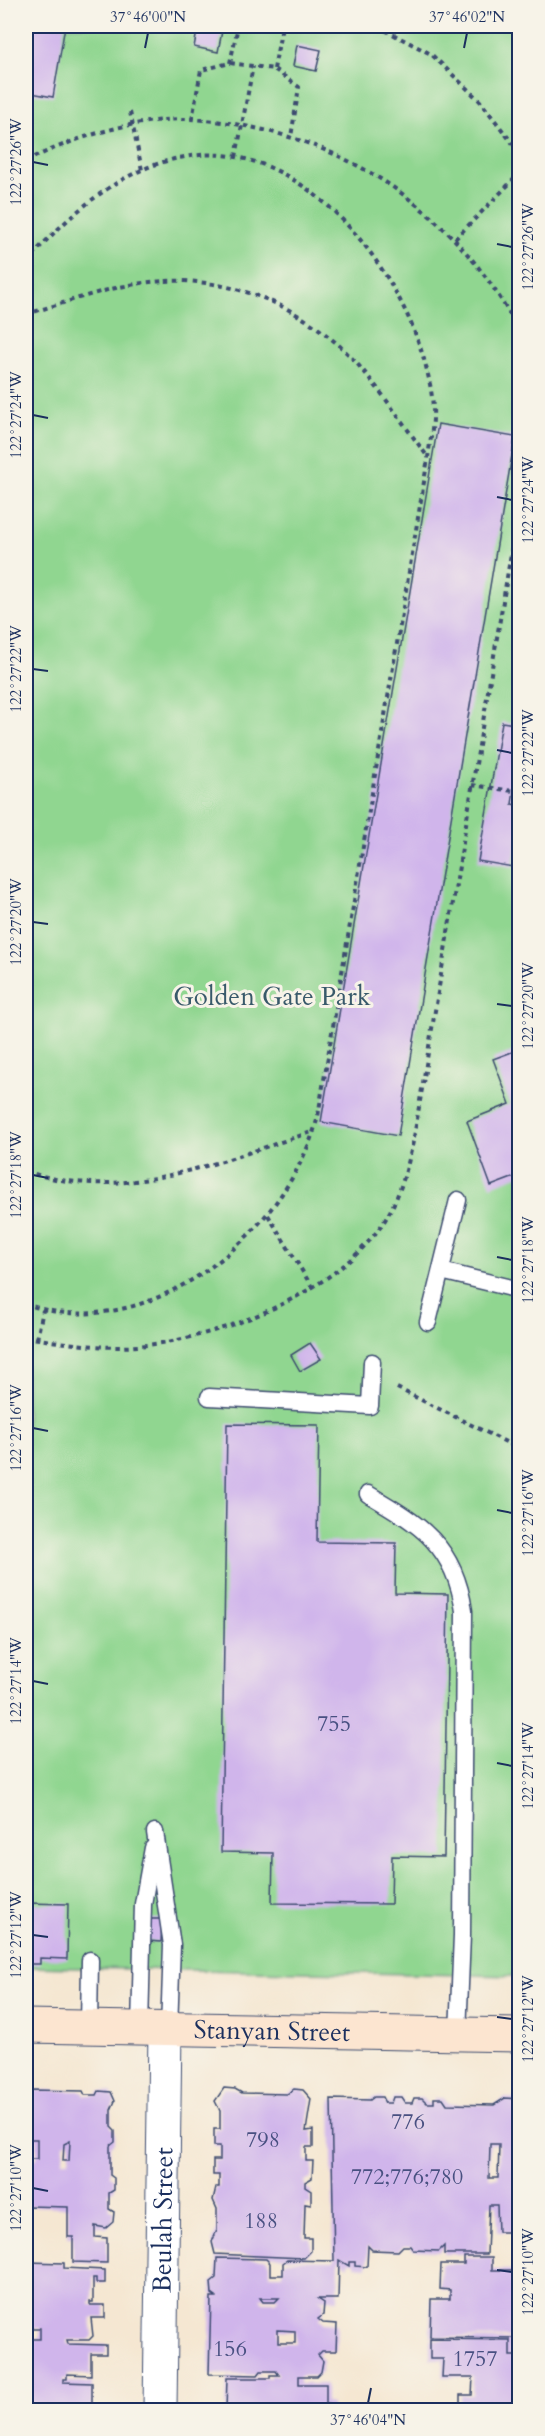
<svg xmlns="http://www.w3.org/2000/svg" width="545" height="2436" font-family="Cardo,serif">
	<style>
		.green { fill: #90d690; stroke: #568277; stroke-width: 1.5 }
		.building { fill: #d0b5eb; fill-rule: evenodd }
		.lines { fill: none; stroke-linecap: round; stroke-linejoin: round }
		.lane-casing { stroke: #3c4b6f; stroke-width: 19 }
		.street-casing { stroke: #3c4b6f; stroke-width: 35 }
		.secondary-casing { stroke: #3c4b6f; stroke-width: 35 }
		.path { stroke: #3c4b6f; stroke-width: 4; stroke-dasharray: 4.5 4.5; stroke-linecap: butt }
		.lane { stroke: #fff; stroke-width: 16 }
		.street { stroke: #fff; stroke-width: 33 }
		.secondary { stroke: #fce5d0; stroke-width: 33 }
		.ticks { fill: none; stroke: #1b2f5e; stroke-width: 2 }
		.labels { text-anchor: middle; stroke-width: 6; stroke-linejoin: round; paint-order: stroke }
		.number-label { font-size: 22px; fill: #485081 }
		.park-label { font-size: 26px; fill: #38596a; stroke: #f7f3e8 }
		.street-label { font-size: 26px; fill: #1b2f5e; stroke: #f7f3e8 }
		.neatline { fill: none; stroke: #1b2f5e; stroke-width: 2 }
		.ticks-label { font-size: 15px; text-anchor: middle; fill: #1b2f5e }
	</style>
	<rect width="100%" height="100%" fill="#f7f3e8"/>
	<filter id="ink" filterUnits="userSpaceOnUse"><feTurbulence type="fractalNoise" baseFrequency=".0167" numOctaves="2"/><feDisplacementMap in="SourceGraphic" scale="12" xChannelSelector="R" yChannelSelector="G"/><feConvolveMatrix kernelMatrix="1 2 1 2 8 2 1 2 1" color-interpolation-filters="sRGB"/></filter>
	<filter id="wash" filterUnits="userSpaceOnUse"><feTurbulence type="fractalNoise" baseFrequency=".008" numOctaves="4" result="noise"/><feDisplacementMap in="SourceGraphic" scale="24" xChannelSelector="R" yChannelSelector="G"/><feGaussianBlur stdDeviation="1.35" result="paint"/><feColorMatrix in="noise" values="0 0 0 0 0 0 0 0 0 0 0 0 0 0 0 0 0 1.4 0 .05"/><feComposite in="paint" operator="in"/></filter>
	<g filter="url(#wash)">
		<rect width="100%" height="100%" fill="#f5e7d2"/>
		<path class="green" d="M26,26H519V1976L26,1967Z"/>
		<g id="blocks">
			<g class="building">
				<path d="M26,26H65L53,97L26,92Z"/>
				<path d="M198,26L222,31L218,52L194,47Z"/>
				<path d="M297,45L321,50L316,71L293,66Z"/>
				<path d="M438,424L515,437L398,1136L321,1122Z"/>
				<path d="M502,722L520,725V786L515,785L512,804L520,806V826L513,867L478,861Z"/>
				<path d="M520,1049V1175L491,1186L467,1121L510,1104L493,1059Z"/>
				<path d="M310,1343L321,1359L300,1371L291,1355Z"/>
				<path d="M227,1424L319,1425L317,1542L396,1543L395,1593L448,1594L444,1857L392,1856L391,1904L272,1903L273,1853L221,1852Z"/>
				<path d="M26,1903L68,1904L67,1959L40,1958V1964H26Z"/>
				<path d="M148,1919H162L161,1942L148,1941Z"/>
				<path d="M224,2088L235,2089L242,2093L287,2094L294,2089L303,2090L311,2099L306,2131L313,2130V2147H306V2161H313L312,2178L305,2182V2187L311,2191V2205L305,2204L304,2238H311V2251L304,2258L215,2254L212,2242L217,2230V2209L213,2200L216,2187H219V2175H213V2160H220V2146H214V2129H220V2111L215,2101Z"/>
				<path d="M31,2090L83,2091L85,2095H97L99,2091L111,2092L115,2101L111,2110V2127L115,2131V2142L110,2146V2175L114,2178V2190L109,2193V2209L114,2212L113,2222L106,2228L95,2226V2237L107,2238V2263L73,2262V2237H68V2207L28,2206V2223H26V2164L29,2167V2159H37V2139H29V2151L26,2150V2097H30ZM70,2141L69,2161H63L64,2144Z"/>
				<path d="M374,2097H382L385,2103H391L393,2097H401L405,2103H412L414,2098H422L427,2103H434V2098H443L447,2104L494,2105L505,2098L520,2099V2232H498L497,2205H489L487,2254H444V2246L439,2251L413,2250L410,2246H403L398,2251L372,2250L368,2246L367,2267L355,2266V2262H349V2266L339,2260L338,2299H318L324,2303L323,2315L318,2319L323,2323L337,2324L336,2351H322L318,2355L323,2361L321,2372L317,2376H299V2384H326V2403L332,2404V2410H226L227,2378H270V2375H279L276,2371H261L258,2375L209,2374L211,2297H216L212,2294L211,2282L216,2278L217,2258L266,2259L270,2263V2275H283V2263L287,2260L334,2261L331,2099L370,2100ZM490,2144H499L498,2178H489ZM260,2298H279L275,2302H263ZM278,2330L295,2331V2343H278Z"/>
				<path d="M464,2257H492V2270H520V2338L430,2337L431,2299H450V2290L440,2289L441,2264H464Z"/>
				<path d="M26,2262L64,2263V2268L105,2270V2283H96V2278H93V2302H90V2305H105V2318H91L93,2336L89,2340H67L68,2344L106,2345V2354H91V2375L67,2374V2379H63V2382L92,2383V2410H26V2339H40V2328H26Z"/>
				<path d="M430,2339L510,2340V2356H517L520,2340V2410H460V2395H472L473,2377H442L443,2359H430Z"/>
			</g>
		</g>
	</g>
	<g filter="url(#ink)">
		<use href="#blocks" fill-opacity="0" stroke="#3c4b6f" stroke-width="1.5"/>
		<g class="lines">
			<g class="lane-casing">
				<g id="lane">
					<path d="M441,1271L520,1290"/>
					<path d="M428,1322L458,1200"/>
					<path d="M209,1397L370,1406L372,1362"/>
					<path d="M368,1494C421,1525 455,1546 464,1611L462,1935L458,2034"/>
					<path d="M155,1832L172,1945L169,2029"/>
					<path d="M89,2028L90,1960"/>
					<path d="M140,2029L143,1904L153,1848"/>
				</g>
			</g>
			<g class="street-casing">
				<g id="street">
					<path id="s1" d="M160,2410L165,2029"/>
				</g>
			</g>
			<g class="secondary-casing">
				<g id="secondary">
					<path id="s2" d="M26,2026L520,2035"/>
				</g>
			</g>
			<g class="path">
				<path d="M377,26L431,54L480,101L520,153"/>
				<path d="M230,63L238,26"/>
				<path d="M274,69L282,26"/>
				<path d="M130,112L142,170"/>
				<path d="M192,120L201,70L230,63L274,69L299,87L291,137"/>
				<path d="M236,157L253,66"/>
				<path d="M26,161C74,138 129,120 183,119C207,119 232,123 255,128C371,153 467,228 520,333"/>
				<path d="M455,239L520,173"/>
				<path d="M26,262C73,211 127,161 200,155C319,145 426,301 433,408C434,424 430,441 428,458L318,1116C289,1232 148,1348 26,1304"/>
				<path d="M26,314C62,304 99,290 136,284C212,271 291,298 346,352C377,383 401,422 428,457"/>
				<path d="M472,785L520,792"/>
				<path d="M26,1171C123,1205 221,1160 315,1131"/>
				<path d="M268,1215L312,1287"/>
				<path d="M26,1337C57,1342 89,1347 120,1347C207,1345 343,1294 388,1215C402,1190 408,1165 414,1137L520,499"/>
				<path d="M37,1339L43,1310"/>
				<path d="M397,1388L520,1449"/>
			</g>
			<use href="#lane" class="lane"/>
			<use href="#street" class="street"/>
			<use href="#secondary" class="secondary"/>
		</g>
	</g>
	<path class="ticks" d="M145,48L148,33M464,48L467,33M33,162L48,165M497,244L512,247M33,415L48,418M497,497L512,500M33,669L48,671M497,750L512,753M33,922L48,924M497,1004L512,1006M33,1175L48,1178M497,1257L512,1260M33,1428L48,1431M497,1510L512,1513M33,1681L48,1684M497,1763L512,1766M33,1935L48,1937M497,2017L512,2019M33,2188L48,2191M497,2270L512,2272M368,2403L371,2388"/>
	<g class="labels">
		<g class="number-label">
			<text x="334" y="1731">755</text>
			<text x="408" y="2129">776</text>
			<text x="263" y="2147">798</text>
			<text x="407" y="2184">772;776;780</text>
			<text x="261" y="2228">188</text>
			<text x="230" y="2356">156</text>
			<text x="475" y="2366">1757</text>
		</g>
		<g class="park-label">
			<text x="272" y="1005">Golden Gate Park</text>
		</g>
		<g class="street-label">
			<text dy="9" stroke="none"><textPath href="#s2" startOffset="246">Stanyan Street</textPath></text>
			<text dy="9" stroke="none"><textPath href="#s1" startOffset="190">Beulah Street</textPath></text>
		</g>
	</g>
	<rect width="545" height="2436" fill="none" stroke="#f7f3e8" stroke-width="66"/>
	<rect x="33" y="33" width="479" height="2370" class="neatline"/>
	<g class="ticks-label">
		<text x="148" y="22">37°46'00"N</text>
		<text x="467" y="22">37°46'02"N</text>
		<text transform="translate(16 162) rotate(-90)" y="5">122°27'26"W</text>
		<text transform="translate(528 247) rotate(-90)" y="5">122°27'26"W</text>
		<text transform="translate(16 415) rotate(-90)" y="5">122°27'24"W</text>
		<text transform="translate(528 500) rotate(-90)" y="5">122°27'24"W</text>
		<text transform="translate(16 669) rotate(-90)" y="5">122°27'22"W</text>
		<text transform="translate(528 753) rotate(-90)" y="5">122°27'22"W</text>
		<text transform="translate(16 922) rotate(-90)" y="5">122°27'20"W</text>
		<text transform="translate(528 1006) rotate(-90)" y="5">122°27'20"W</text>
		<text transform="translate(16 1175) rotate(-90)" y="5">122°27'18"W</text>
		<text transform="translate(528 1260) rotate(-90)" y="5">122°27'18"W</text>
		<text transform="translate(16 1428) rotate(-90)" y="5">122°27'16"W</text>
		<text transform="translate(528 1513) rotate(-90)" y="5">122°27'16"W</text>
		<text transform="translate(16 1681) rotate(-90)" y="5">122°27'14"W</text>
		<text transform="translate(528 1766) rotate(-90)" y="5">122°27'14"W</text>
		<text transform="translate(16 1935) rotate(-90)" y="5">122°27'12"W</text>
		<text transform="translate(528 2019) rotate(-90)" y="5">122°27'12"W</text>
		<text transform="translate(16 2188) rotate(-90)" y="5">122°27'10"W</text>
		<text transform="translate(528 2272) rotate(-90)" y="5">122°27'10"W</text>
		<text x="368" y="2425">37°46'04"N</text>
	</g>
</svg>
